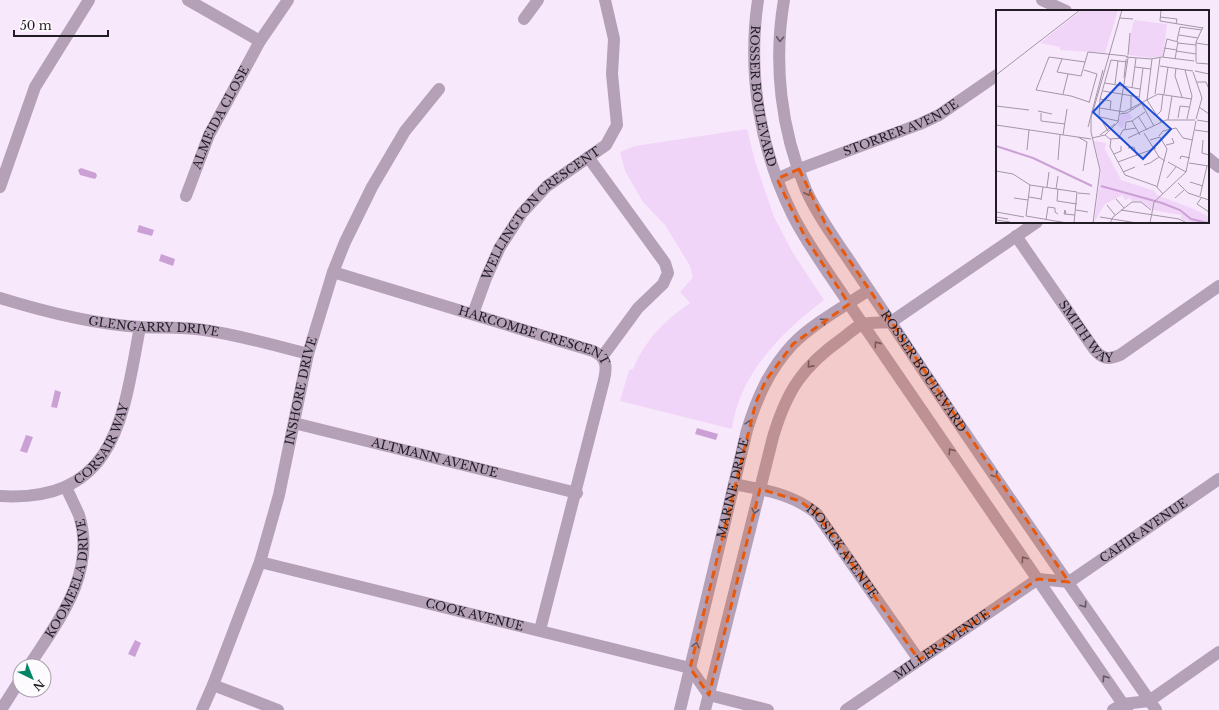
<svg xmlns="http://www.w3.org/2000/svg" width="1219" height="710" font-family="'Libre Baskerville',serif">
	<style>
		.green { fill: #f1d5f8 }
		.water { fill: #cba1d5 }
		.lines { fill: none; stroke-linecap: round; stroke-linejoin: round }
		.minor { stroke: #b4a1b8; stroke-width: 12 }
		.oneway { stroke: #645867 }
		.marked { fill: #e8590c; fill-opacity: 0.2; stroke: #e8590c; stroke-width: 3; stroke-dasharray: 8 5; stroke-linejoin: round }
		.labels { text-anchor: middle; stroke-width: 3; stroke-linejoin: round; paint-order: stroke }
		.street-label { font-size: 12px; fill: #221d24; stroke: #fefbfe }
		.inset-river { fill: none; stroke: #cba1d5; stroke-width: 2 }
		.inset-road { fill: none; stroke: #a297a6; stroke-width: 1 }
		.view { fill: #1d4ed8; fill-opacity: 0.15; stroke: #1d4ed8; stroke-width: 2 }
		.inset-edge { fill: none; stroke: #221d24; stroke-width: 2 }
	</style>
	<rect width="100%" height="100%" fill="#f8e8fc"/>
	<path class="green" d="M747,129L755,161L774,217L793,253L824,300C782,332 739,374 732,429L620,401L629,370L633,369C646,339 663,322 690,303L680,292L693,277L690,266L665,225L643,202L625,171L620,152L635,146Z"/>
	<g class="water">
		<path d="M81,168L96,173L97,176L95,179L80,175L78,170Z"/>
		<path d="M139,225L154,230L152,236L137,232Z"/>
		<path d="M161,254L175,259L173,266L159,261Z"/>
		<path d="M55,390L61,392L57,408L51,407Z"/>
		<path d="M697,428L718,434L716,440L695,434Z"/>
		<path d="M26,435L33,437L27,453L20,451Z"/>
		<path d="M135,640L141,643L135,657L128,654Z"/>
	</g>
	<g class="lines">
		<g class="minor">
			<path d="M188,0L260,41L288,0"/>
			<path id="s1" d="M758,0C747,74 760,150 793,216C809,247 830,275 849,304L1127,710"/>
			<path id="s2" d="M784,0C773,64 781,130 806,190C817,214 832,235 847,257C866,285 885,314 904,342C986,466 1072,588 1156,710"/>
			<path d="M1042,0L1066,11"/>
			<path d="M524,19L538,0"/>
			<path d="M588,157L665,263L668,273L663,284L638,308L602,357"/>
			<path d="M1208,158L1219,167"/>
			<path id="s3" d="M777,179L799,169L920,124L939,115L997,75"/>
			<path d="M0,187L35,87L89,0"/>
			<path id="s4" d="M186,196L209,135L260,41"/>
			<path id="s5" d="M1016,236L1094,349C1102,359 1108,360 1120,355L1219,286"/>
			<path id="s6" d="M333,272L593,351C607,357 607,367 604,380L540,630"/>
			<path id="s7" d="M0,298C45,312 93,324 140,327C162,328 183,327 204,330C239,335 274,345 308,354"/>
			<path id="s8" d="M473,314L486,278L500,247L522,213L547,186L606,145L617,125L612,74L614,39L605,0"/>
			<path id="s9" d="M294,423L577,493"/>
			<path id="s10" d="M734,484C764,490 794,494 817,514L919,660"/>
			<path id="s11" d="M0,496C117,503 123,416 140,327"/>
			<path id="s12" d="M260,562L690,668L709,695L768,710"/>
			<path id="s13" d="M29,666C58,621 97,573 79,515C75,506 70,496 66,487"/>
			<path d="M213,685L278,710"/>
			<path d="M1,710L20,680"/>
			<path id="s14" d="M202,710L213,685L260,562L279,495L308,354L333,272L345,242L372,187L405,131L439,89"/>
			<path id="s15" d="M680,710L747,430C757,398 769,370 792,345C812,324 845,306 869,290"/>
			<path d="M705,710L773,437C787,390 803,366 843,338C849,333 857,326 863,324C872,322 882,323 891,322L1037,222"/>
			<path id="s16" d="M846,710L1038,579L1069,582L1219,479"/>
			<path d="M1113,710L1123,704L1149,701L1219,652"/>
		</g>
	</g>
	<defs><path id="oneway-chevron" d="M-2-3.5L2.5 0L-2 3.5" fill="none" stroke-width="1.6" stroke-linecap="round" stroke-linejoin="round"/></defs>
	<g class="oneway">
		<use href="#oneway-chevron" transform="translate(780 39) rotate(93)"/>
		<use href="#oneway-chevron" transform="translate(808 193) rotate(65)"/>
		<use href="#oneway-chevron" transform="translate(824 321) rotate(-35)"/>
		<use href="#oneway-chevron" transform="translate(877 344) rotate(-125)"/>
		<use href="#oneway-chevron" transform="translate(810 365) rotate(132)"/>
		<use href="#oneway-chevron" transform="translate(749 423) rotate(-73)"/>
		<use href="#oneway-chevron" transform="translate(951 451) rotate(-124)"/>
		<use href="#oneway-chevron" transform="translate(995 475) rotate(56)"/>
		<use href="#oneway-chevron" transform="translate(755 511) rotate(104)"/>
		<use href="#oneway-chevron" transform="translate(1024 559) rotate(-124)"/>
		<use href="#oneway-chevron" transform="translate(1084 605) rotate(56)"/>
		<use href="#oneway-chevron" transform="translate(696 645) rotate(-77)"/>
		<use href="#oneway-chevron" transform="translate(1105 678) rotate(-124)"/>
	</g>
	<path class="marked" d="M799,169L828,229L1069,582L1038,579L919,660L817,514L800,501L760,489L709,695L690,668L756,402L766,380L793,344L849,304L805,237L777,179Z"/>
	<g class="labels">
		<g class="street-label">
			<text dy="4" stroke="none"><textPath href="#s1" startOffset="97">ROSSER BOULEVARD</textPath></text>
			<text dy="4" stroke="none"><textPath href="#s4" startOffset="86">ALMEIDA CLOSE</textPath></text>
			<text dy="4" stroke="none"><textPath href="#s3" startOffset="134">STORRER AVENUE</textPath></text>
			<text dy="4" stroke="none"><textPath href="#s8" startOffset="125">WELLINGTON CRESCENT</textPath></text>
			<text dy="4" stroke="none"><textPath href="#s7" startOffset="157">GLENGARRY DRIVE</textPath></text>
			<text dy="4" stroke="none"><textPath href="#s5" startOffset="120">SMITH WAY</textPath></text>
			<text dy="4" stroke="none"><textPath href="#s6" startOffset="211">HARCOMBE CRESCENT</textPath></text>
			<text dy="4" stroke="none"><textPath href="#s2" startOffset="410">ROSSER BOULEVARD</textPath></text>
			<text dy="4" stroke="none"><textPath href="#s14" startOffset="335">INSHORE DRIVE</textPath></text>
			<text dy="4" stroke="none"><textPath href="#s11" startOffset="125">CORSAIR WAY</textPath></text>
			<text dy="4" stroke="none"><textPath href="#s9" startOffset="145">ALTMANN AVENUE</textPath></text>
			<text dy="4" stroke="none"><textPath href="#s15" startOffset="228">MARINE DRIVE</textPath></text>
			<text dy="4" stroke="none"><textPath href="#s16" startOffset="354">CAHIR AVENUE</textPath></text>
			<text dy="4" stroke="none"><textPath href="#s10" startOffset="134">HOSICK AVENUE</textPath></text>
			<text dy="4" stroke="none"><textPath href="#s13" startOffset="98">KOOMEELA DRIVE</textPath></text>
			<text dy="4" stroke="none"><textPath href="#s12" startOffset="221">COOK AVENUE</textPath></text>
			<text dy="4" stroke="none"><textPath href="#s16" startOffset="116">MILLER AVENUE</textPath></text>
		</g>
	</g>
	<g transform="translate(996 10)">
		<rect width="213" height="213" fill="#f8e8fc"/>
		<path d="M86,0H122L109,43L64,40V37L44,33ZM138,10L171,14L167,46L155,48L133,45V32ZM133,103L137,108L129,111L127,119L121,115L125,105ZM98,131L110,133L109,139L125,170L159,181L161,185L198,199L213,207V213L192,212L185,209V205L157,200L145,191H136L134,188L129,190L126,185L108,195L98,213L105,161Z" fill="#f1d5f8"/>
		<path class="inset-river" d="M0,136L37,148L96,176M105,176L166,193L184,200L195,209L212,213"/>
		<path class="inset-road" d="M165,0L164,11L207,18M164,7L181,9L180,14M124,8L137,9M183,25L202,28M181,31L184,17L206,20M182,33L200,35M200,33L213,35M168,38L181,40M180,41L200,44M132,45L134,23M132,46L130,47L155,49L166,47L198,51M167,47L171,29L182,32L179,49M66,49L61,62L85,66L92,42L130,46M156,49L151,90L165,112M89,52L53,47L40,80L75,86L93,92M200,52V32L207,17M200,53L213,54M164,56L197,61M139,57L155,59M147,58L143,89L158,116M180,58L179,66L186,87M88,60L101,64L93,93M189,60L196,86L191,109M199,61L213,64M197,62L206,88L200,109M0,65L84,0M128,68L130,49M201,72H210L213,79M109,73L144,79M119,74L122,51M136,78L140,48M107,81L143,87M67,84L72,64M159,84L164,48M168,84L172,57M135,86V100M104,89L115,91L114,100M0,96L33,100M203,97L213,104M104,98L128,102L162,84L196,89M42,101L56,104M45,103V111L69,114M124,104L131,103L145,94M161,105L165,101L167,84M142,106L151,120M104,107L122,111M182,108L184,96L193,97M172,110L176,86M201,110L213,112M0,115L95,129M92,117L107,60M129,120L130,112L136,111M199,120L213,122M112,121L103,106L104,89L115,50L131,52M148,123L163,147L169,151M67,125L71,99M104,125L119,114M109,125L114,129L126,128M144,125L136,111L149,102M163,126L167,121L180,118L187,128L197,130M82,127L91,132L87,161M96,128L109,125L122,112L132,48M132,128L170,110H199M115,129L114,137L129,165L160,176L167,184M122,129L127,120L140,118M154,130L164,127L171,139L161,177M207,130L206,143L213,145M170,135L178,133L176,128M132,138L138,137L141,146M31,140L33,120M118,144L125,141V136M184,149L185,146L194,148M62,150L64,125M122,152L160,138M172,152L190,162M193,153L213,156M148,155L154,153L163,147M0,161L17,164L34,175L81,182L78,213M127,162L139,157M171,168L180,157M194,172L207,176M182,173L192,183L213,190M51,177L53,162M60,179L62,166M62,179L61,191L81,194M82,183L94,184M204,186L211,156M33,187L45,189M206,187L201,194L213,202M18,188L32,190M179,188L188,180M120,189L128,198M45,190L47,177M111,195L119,205M80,200L92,202M125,200L183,209L191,213M0,202L28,207M70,204L69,200L68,204L79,205M30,206L71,213M30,206L34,175M0,207L12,209M104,207L141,213M0,210L14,212M50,210L52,197L59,198V202L62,204M97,213L104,160L95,122V108L126,0M114,213L117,207L136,192H145L155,200M154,213L158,192L190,162L200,111"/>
		<path class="view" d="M124,73L175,119L147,149L97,102Z"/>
		<rect width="213" height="213" class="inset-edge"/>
	</g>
	<g transform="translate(32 678) rotate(137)"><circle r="19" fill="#fefbfe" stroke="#a6a2a7"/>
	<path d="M0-3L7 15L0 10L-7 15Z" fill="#038467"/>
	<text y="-6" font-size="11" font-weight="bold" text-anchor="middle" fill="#221d24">N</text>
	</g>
	<path d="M14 30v6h94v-6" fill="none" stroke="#221d24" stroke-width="2"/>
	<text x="20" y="30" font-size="12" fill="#221d24" stroke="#fefbfe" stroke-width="3" paint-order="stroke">50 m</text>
</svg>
